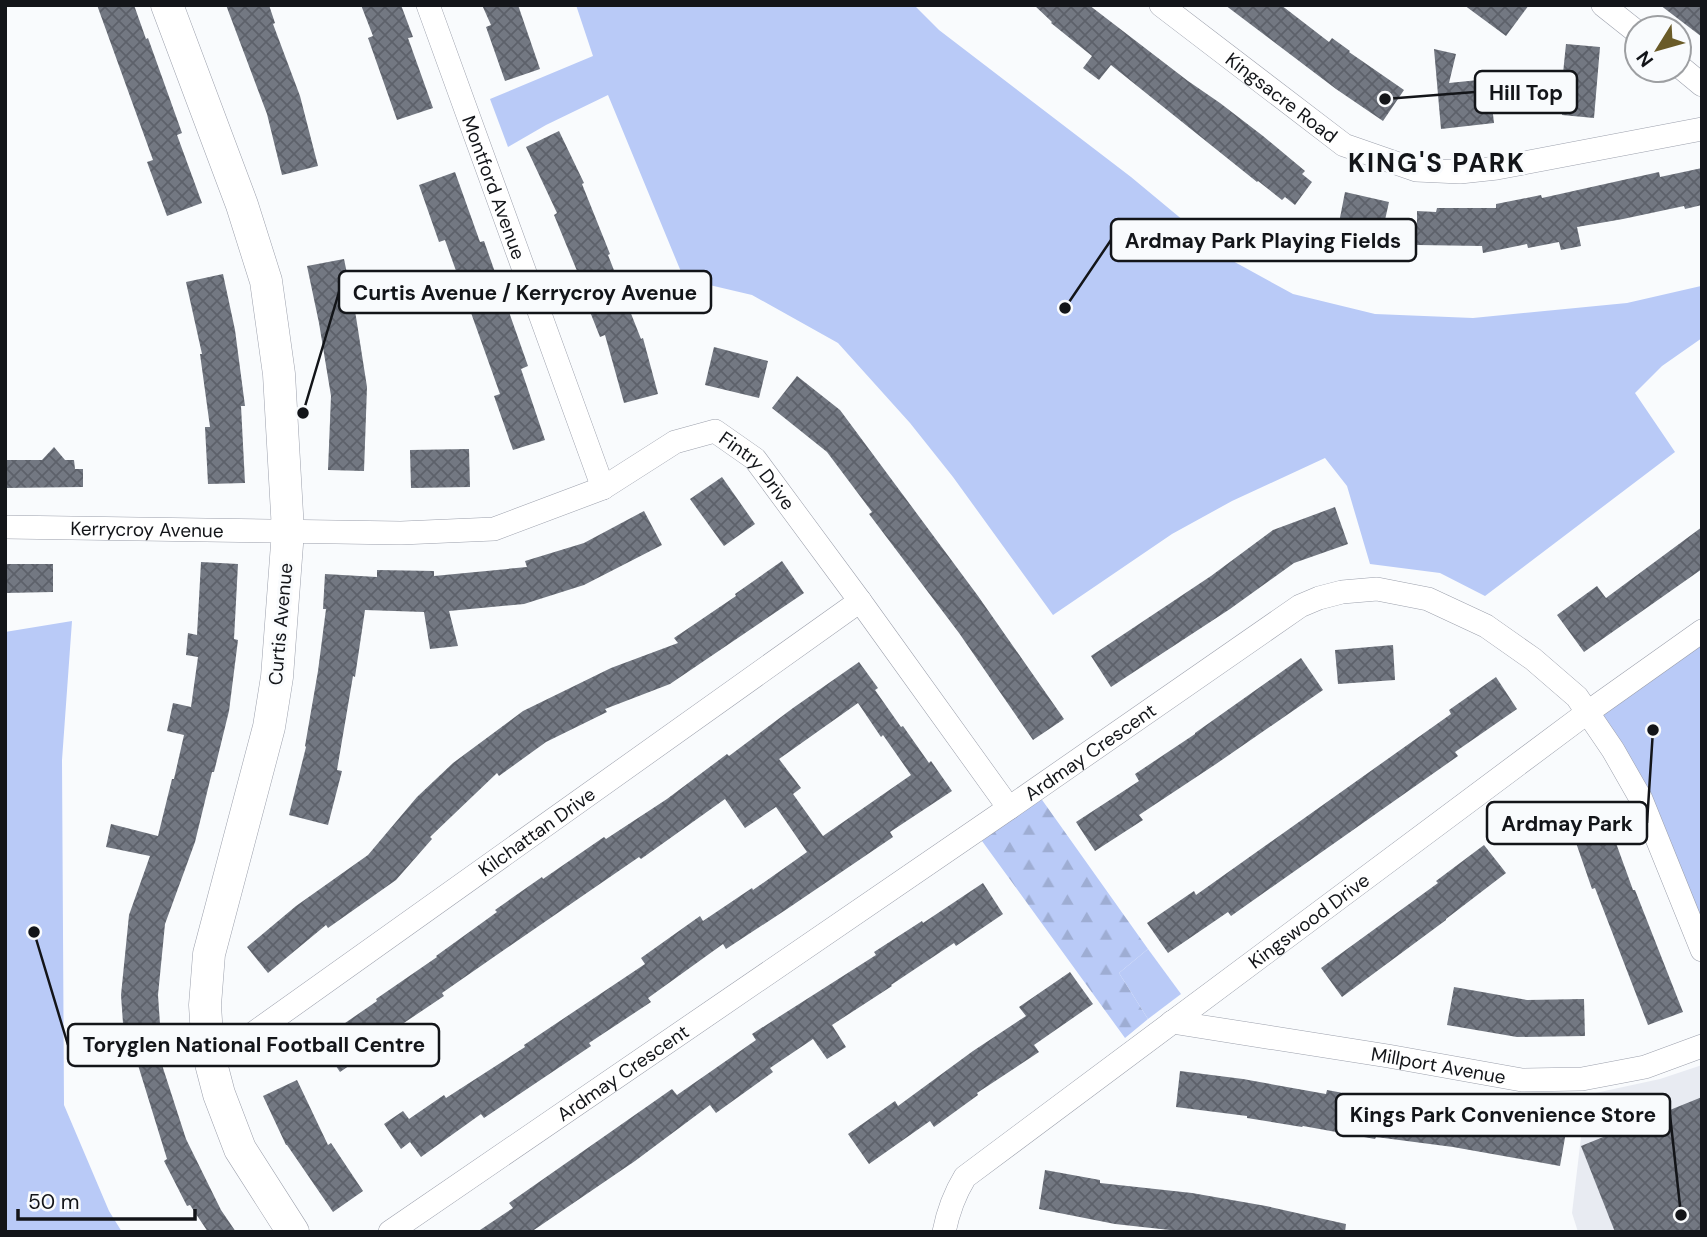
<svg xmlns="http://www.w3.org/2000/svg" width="1707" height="1237" font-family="'DM Sans',sans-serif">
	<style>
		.built { fill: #e8ebf2 }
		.green { fill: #b9caf7 }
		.forest { fill: url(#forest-firs) }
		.building { fill: url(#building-cross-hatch); fill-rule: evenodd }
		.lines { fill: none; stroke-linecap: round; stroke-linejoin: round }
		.street-casing { stroke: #9ca0ac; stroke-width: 24 }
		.secondary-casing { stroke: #9ca0ac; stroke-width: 33 }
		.street { stroke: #fff; stroke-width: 23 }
		.secondary { stroke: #fff; stroke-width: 32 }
		.labels { text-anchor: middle; stroke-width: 6; stroke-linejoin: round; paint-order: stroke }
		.street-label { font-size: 19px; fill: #131519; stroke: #f9fbfd }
		.district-label { font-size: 26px; font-weight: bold; letter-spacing: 2px; fill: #131519; stroke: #f9fbfd }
		.leader { fill: none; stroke: #131519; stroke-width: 2.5 }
		.callout-dot { fill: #131519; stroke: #f9fbfd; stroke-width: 2.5 }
		.callout { fill: #f9fbfd; stroke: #131519; stroke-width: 2.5 }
		.callout-label { font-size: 21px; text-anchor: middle; font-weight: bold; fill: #131519 }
	</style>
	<defs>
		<pattern id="forest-firs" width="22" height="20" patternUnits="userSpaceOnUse" patternTransform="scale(1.75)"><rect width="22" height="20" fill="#b9caf7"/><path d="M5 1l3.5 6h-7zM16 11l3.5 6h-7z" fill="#9eadd3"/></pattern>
		<pattern id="building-cross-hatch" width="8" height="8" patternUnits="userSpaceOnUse" patternTransform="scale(1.75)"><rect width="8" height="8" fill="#737882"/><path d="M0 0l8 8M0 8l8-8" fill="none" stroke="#5d616a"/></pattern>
	</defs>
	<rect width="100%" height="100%" fill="#f9fbfd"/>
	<path class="built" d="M1702,1065V1232H1578L1572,1213L1586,1095L1660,1079Z"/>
	<g class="green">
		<path d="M576,5H914L939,30L1131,177L1231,260L1293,294L1375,314L1473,318L1627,303L1701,286L1702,338L1662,366L1635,393L1675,452L1485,596L1440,573L1370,564L1347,486L1325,458L1232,501L1172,534L1053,615L953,477L910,423L838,343L752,295L684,279L608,95L546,125L508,147L490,99L593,56Z"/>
		<path d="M72,621L62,760L64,1105L109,1211L122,1232H5V632Z"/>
		<path d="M1702,636V929L1594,711Z"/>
		<path d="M1148,949L1181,994L1148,1019L1119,973Z"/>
	</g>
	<path class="forest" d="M1040,797L1148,949L1119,973L1148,1019L1125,1038L982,841Z"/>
	<g class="building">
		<path d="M97,5H134L146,39L148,38L182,133L177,135L202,203L167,216L147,162L153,160Z"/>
		<path d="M226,5H269L275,23L273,24L300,96L318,166L282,175L267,114Z"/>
		<path d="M361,5H401L413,37L408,38L433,108L397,120L368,38L373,36Z"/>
		<path d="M482,5H518L540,69L505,81L486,27L491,25Z"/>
		<path d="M1034,5H1089L1188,81L1220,103L1263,136L1305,171L1302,174L1312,182L1295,205L1285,197L1282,200L1258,181L1257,182L1111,65L1099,80L1083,68L1092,56L1051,23L1052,22Z"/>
		<path d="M1225,5H1281L1329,42L1332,38L1350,51L1349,52L1404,90L1383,121L1336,89Z"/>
		<path d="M1464,5H1529L1506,36Z"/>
		<path d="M1660,5H1702V37Z"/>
		<path d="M1566,44L1600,47L1594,118L1562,115L1564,93H1561Z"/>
		<path d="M1434,49L1456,54L1449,83L1517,76L1519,94L1491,97L1494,123L1441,129Z"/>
		<path d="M559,131L584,183L582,184L610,254L608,255L641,339L643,338L658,394L624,403L605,335L600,337L579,284L582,283L554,215L557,213L526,147Z"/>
		<path d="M1702,168V205L1685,209L1684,206L1623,219L1577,227L1581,246L1561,250L1559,242L1528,248L1527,244L1483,253L1482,246L1417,245V211L1436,212L1437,208H1496V204L1541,195L1542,198L1659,172L1660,177Z"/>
		<path d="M455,172L480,242L484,241L528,366L521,369L545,440L513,450L494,396L500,394L445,240L439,242L419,185Z"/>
		<path d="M1345,192L1389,202L1381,238L1338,228Z"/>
		<path d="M344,259L356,317L367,387L364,471L328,470L331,396L319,323L307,266Z"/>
		<path d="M223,274L235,330L245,406H241L245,483L208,484L205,427H210L200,354H202L186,282Z"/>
		<path d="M714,347L768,361L759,398L705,385Z"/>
		<path d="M797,376L840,410L978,596L1064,719L1033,740L959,633L869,514L872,512L827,452L772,408Z"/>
		<path d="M54,447L65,460H74L75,469H83V487L5,488V460H42Z"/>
		<path d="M469,449L470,487L411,488L410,450Z"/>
		<path d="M722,477L755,524L724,546L690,499Z"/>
		<path d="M1335,507L1348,544L1294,563L1230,609L1111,687L1091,656L1211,576L1273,530Z"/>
		<path d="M644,511L662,545L584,585L524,604L449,611L458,646L430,649L424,612L365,610L355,677L353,676L337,770L342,771L328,825L289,815L306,747L305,746L318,671L326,609H323L325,574L377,577V570L434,571V576L527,567L525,561L584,543Z"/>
		<path d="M1702,527V569L1584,652L1557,615L1597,586L1606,598Z"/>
		<path d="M782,561L804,593L670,684L605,709L607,712L546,742L499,776L497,773L430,837L432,839L396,880L328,928L326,925L268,973L247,947L296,906L368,855L417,797L453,763L523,711L611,668L678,643L674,638L736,596L735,594Z"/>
		<path d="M201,562L238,564L234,639L238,640L229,711L214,772H212L195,842L165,924L158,995L163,1068L186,1139L221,1210L236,1232H208L190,1205L187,1206L164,1161L167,1159L138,1065L126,1066L121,995L129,915L150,856L106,847L111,824L158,836L172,779H174L184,735L167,731L173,703L191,707L198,657L186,655L188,633L197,635Z"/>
		<path d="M5,564H53V592L5,593Z"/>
		<path d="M1393,645L1395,680L1338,684L1335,650Z"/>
		<path d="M1301,658L1323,690L1216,764L1139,815L1143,820L1095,851L1076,822L1139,781L1135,774L1195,734V733Z"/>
		<path d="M859,662L878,688L875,690L901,727L903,726L929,763L931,761L952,791L890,832L893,837L787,909L726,949L723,944L648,998L651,1002L589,1043L591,1046L484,1118L481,1114L421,1157L410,1142L401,1149L384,1124L403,1111L409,1119L444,1095L446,1098L525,1047L524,1045L645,964L641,958L700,916L703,921L752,888L753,890L807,852L776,807L745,828L725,799L641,859L639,857L517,941L442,993L444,996L383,1037L385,1041L340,1072L319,1041L377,1001L376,999L437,957L436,956L497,912L495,910L542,877L543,879L604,837L606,839L667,799L727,754L729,756L793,708ZM858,703L881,737L883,735L911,775L823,836L793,794L801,788L779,759Z"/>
		<path d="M1496,677L1517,709L1455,752L1458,756L1231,916L1228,912L1168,953L1147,923L1194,891L1196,895L1451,714L1449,710Z"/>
		<path d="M1608,821L1633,890H1635L1683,1012L1648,1025L1595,888L1592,889L1573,834Z"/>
		<path d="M1484,845L1506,873L1446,919V920L1342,997L1321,968L1438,883L1436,881Z"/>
		<path d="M983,883L1003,914L956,946L954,943L891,985L892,986L832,1025L846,1047L827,1059L813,1039L770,1068L773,1072L716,1113L710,1105L635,1161L531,1232H477L513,1208L509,1203L672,1089L677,1095L756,1040L752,1034L876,955L874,952L922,921L923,923Z"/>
		<path d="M1070,972L1093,1004L1034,1045L1039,1052L977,1093L978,1095L934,1127L930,1121L869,1164L848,1134L895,1101L898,1106L973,1051L1026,1016L1019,1007Z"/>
		<path d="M1454,987L1527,1000L1584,999L1585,1036L1517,1037L1447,1025Z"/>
		<path d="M1180,1071L1243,1079L1326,1094L1327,1090L1398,1103V1100L1455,1108L1454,1112L1566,1132L1560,1166L1453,1147L1376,1137L1375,1139L1303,1126L1302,1127L1247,1118V1116L1176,1107Z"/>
		<path d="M297,1080L328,1145L331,1143L363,1191L333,1212L287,1145H286L263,1096Z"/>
		<path d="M1702,1097V1232H1615L1581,1146Z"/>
		<path d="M1045,1170L1100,1180V1183L1192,1193L1266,1206L1346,1224L1345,1232H1188L1115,1224L1039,1209Z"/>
	</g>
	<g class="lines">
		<g class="street-casing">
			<g id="street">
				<path id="s1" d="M428,5L603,488"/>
				<path id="s2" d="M1161,5L1344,145L1416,170L1460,172L1497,168L1702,129"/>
				<path d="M1603,5L1637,32"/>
				<path d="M1679,66L1702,85"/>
				<path id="s3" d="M5,527L401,533L494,529L603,488L675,442L715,431L755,459L860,601L1009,808"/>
				<path id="s4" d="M1172,1022L1388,1056L1522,1080L1582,1079L1645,1067L1702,1046"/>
				<path id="s5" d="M208,1052L251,1035L860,601"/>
				<path id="s6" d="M390,1232L1009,808L1300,606L1319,598L1342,592L1377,589L1428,599L1486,626L1533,659L1577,697L1613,750L1641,799L1702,950"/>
				<path id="s7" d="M944,1232C948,1212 954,1195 965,1177L1588,712L1702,631"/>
			</g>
		</g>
		<g class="secondary-casing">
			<path id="secondary" d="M167,5L242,205L266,281L279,374L288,531L277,677L269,727L209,954L205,1005L208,1052L219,1094L240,1149L293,1232"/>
		</g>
		<use href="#street" class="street"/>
		<use href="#secondary" class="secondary"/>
	</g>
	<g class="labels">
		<g class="street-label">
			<text dy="7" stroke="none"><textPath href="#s2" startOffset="152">Kingsacre Road</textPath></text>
			<text dy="7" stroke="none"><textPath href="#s1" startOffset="194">Montford Avenue</textPath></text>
			<text dy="7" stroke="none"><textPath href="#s3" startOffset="791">Fintry Drive</textPath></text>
			<text dy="7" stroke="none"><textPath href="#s3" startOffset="142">Kerrycroy Avenue</textPath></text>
			<text transform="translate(280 624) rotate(-85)" y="7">Curtis Avenue</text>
			<text dy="7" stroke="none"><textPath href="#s6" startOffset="849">Ardmay Crescent</textPath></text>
			<text dy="7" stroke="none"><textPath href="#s5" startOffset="397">Kilchattan Drive</textPath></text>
			<text dy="7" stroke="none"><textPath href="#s7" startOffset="488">Kingswood Drive</textPath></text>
			<text dy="7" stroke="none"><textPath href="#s4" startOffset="270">Millport Avenue</textPath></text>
			<text dy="7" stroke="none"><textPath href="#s6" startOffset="282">Ardmay Crescent</textPath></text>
		</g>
		<g class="district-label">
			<text x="1437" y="172">KING'S PARK</text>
		</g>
	</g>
	<path class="leader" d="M1385 99L1475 92M1065 308L1111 240M303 413L339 292M1653 730L1647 823M34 932L68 1045M1681 1215L1670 1115"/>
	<g class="callout-dot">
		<circle cx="1385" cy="99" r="7"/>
		<circle cx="1065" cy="308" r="7"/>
		<circle cx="303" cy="413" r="7"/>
		<circle cx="1653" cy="730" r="7"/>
		<circle cx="34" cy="932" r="7"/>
		<circle cx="1681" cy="1215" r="7"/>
	</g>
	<g class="callout">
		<rect x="1475" y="71" width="102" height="42" rx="7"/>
		<rect x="1111" y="219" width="305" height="42" rx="7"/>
		<rect x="339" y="271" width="372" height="42" rx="7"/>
		<rect x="1487" y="802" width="160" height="42" rx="7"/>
		<rect x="68" y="1024" width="371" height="42" rx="7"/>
		<rect x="1336" y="1094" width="334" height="42" rx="7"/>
	</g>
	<g class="callout-label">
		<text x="1526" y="100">Hill Top</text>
		<text x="1263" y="248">Ardmay Park Playing Fields</text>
		<text x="525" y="300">Curtis Avenue / Kerrycroy Avenue</text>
		<text x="1567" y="831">Ardmay Park</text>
		<text x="254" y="1052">Toryglen National Football Centre</text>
		<text x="1503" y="1122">Kings Park Convenience Store</text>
	</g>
	<rect width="1707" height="1237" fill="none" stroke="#131519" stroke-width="14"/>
	<g transform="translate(1658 49) rotate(233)"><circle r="33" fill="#f9fbfd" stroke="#9d9fa2" stroke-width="2"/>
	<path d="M0-5L12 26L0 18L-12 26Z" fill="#6a5b28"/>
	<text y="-10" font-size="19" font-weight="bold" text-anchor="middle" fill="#131519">N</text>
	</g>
	<path d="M18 1209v10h177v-10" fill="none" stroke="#131519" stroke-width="3.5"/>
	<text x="28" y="1209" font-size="21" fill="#131519" stroke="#f9fbfd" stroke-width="5" paint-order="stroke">50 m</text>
</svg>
